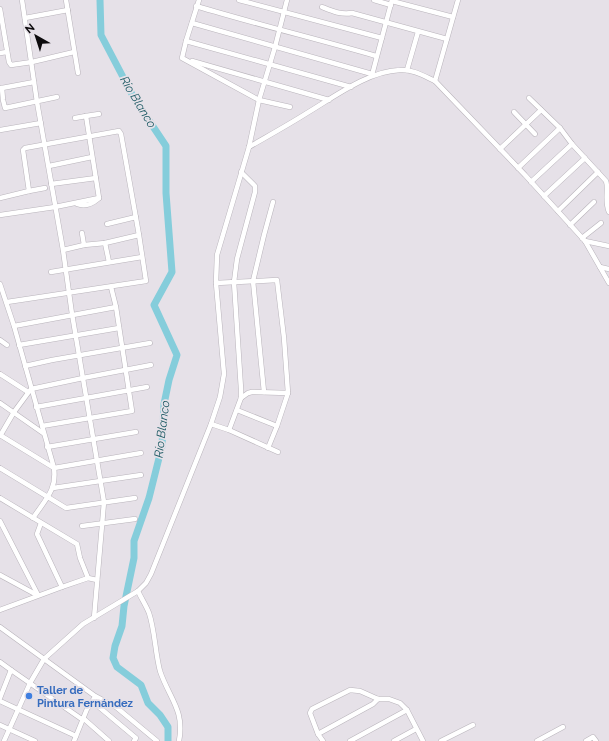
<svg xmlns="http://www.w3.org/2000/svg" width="609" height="741" font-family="Raleway,sans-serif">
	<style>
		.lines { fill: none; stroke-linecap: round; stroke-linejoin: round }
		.river { stroke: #85cddb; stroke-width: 7 }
		.minor-casing { stroke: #b9b4bb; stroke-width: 5.5 }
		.minor { stroke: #fff; stroke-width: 4.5 }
		.shop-dot { fill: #3f7fe0; stroke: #e6e1e8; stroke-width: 1.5 }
		.labels { text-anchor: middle; stroke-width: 3.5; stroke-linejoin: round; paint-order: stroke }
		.shop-label { font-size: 11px; font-weight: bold; fill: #366cbe; stroke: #e6e1e8; text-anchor: start }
		.water-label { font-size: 12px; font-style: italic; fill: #1d5a64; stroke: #e6e1e8 }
	</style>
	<rect width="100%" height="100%" fill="#e6e1e8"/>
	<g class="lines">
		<path class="river" d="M100,0L101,35L134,98L166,146V193L172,272L154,305L177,355L169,380L164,404L162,446L149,498L134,541V558L124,606L122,626L115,646L113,658L117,667L141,685L148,703L160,715L168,727V741"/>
		<g class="minor-casing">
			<g id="minor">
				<path d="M22,0L37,102L63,250L72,314L104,502L94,618"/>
				<path d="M66,0L78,73"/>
				<path d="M199,0L186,41L182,58L259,100L290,107"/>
				<path d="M239,0L382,38"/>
				<path d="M374,0L391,5"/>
				<path d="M392,1L453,17"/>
				<path d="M196,6C256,24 317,39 376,56"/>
				<path d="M322,7C332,11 341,15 352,13L447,39"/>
				<path d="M0,9L9,62L11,65L32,62L74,52"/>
				<path d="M25,18L68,10"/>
				<path d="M192,23L372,74"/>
				<path d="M186,41L351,87"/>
				<path d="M0,53L7,52"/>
				<path d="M192,61L329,100"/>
				<path d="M407,70L418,32"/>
				<path d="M372,75L392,0"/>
				<path d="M435,81L458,0"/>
				<path d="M0,88H2L3,100L5,108L57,97"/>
				<path d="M2,88L34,82"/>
				<path d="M529,98L560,128L572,144L606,181C609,189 604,200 609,212"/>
				<path d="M514,112L535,134"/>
				<path d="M86,116L99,114"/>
				<path d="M75,118L86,116L99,198"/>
				<path d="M0,130L41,123"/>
				<path d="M249,147C268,136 288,125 307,113C334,97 368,71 400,70C412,69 424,76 435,81L525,175L585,241L609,283"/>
				<path d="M500,149L541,110"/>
				<path d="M49,166L92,157"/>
				<path d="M518,168L560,128"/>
				<path d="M531,182L572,144"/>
				<path d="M51,184L96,178"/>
				<path d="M29,191L45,188"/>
				<path d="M544,196L585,158"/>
				<path d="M0,198L29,191L23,150L25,148L119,131L121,134L139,235L146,281L7,302"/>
				<path d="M77,204C85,207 91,205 98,199"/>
				<path d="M558,211L598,172"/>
				<path d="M0,215L55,207L99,198"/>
				<path d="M107,224L136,217"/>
				<path d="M570,225L594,202"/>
				<path d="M82,233L84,245"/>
				<path d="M582,238L601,223"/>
				<path d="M585,241L609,246"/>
				<path d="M105,243L109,262"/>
				<path d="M63,250L84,245L105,243L139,235"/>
				<path d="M600,267L609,269"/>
				<path d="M51,272L142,257"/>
				<path d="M216,283L277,280L284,338L288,393L277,426L268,448"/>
				<path d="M0,284L14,326L54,468C57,490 45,500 33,518"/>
				<path d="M14,326L116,307"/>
				<path d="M0,340L7,345"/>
				<path d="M19,345L119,328"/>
				<path d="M25,366L52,360L150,343"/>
				<path d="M0,374L28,392"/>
				<path d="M264,392L253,281L264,235L273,202"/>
				<path d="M241,398L248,393L252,392L288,393"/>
				<path d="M0,403L43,433"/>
				<path d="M36,407L147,387"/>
				<path d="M237,410L277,426"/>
				<path d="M211,424L229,430L278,452"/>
				<path d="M42,426L132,411L116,307L111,287"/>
				<path d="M229,430L241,398V389L234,282L237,259L255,192V186L241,172"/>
				<path d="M0,435L54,468L141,453"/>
				<path d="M0,436L14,412L31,389L83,378L151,365"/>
				<path d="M47,447L136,432"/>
				<path d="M0,468L66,508L135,498"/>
				<path d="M53,488L141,475"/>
				<path d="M0,498L77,544L80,558L88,578"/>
				<path d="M0,521L38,595"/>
				<path d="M41,523L37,534L62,587"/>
				<path d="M82,526L135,519"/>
				<path d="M0,575L37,595"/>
				<path d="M138,591C141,598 146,605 149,613C155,631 155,652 160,671C169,698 185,710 179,741"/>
				<path d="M0,610L62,587L88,578L97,580"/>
				<path d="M0,627L95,696L116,707L157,741"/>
				<path d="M0,662L11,670"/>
				<path d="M0,698L11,670L83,720"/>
				<path d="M94,700L99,707L136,738L134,741"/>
				<path d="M0,701L76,736"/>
				<path d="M83,718L109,741"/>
				<path d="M0,725L35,741"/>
				<path d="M318,734L373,704L378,699"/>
				<path d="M4,741L30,683L44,659L83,624L138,591L146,583L151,574L211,424L220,397L224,374L216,283L217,255L249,147L259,100L275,47L287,0"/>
				<path d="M74,741L87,709L95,697"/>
				<path d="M323,741L318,734L310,713L312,709L350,690L360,691L378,699H389L400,703L407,710L423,741"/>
				<path d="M350,741L407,710"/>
				<path d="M394,741L416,729"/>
				<path d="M441,741L473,725"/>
				<path d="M537,741L563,727"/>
				<path d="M586,741L593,737L596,741"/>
			</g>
		</g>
		<use href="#minor" class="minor"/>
	</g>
	<circle class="shop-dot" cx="29" cy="696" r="4"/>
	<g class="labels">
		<g class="shop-label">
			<text x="37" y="694">Taller de<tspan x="37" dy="13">Pintura Fernández</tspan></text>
		</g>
		<g class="water-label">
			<text transform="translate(138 102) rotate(59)" y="4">Río Blanco</text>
			<text transform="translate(162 429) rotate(-83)" y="4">Río Blanco</text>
		</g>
	</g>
	<g transform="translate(36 36) rotate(321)" stroke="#e6e1e8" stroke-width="3" paint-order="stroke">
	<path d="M0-3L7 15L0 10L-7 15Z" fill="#0d0b0d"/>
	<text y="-6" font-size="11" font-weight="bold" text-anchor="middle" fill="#0d0b0d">N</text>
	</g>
</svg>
